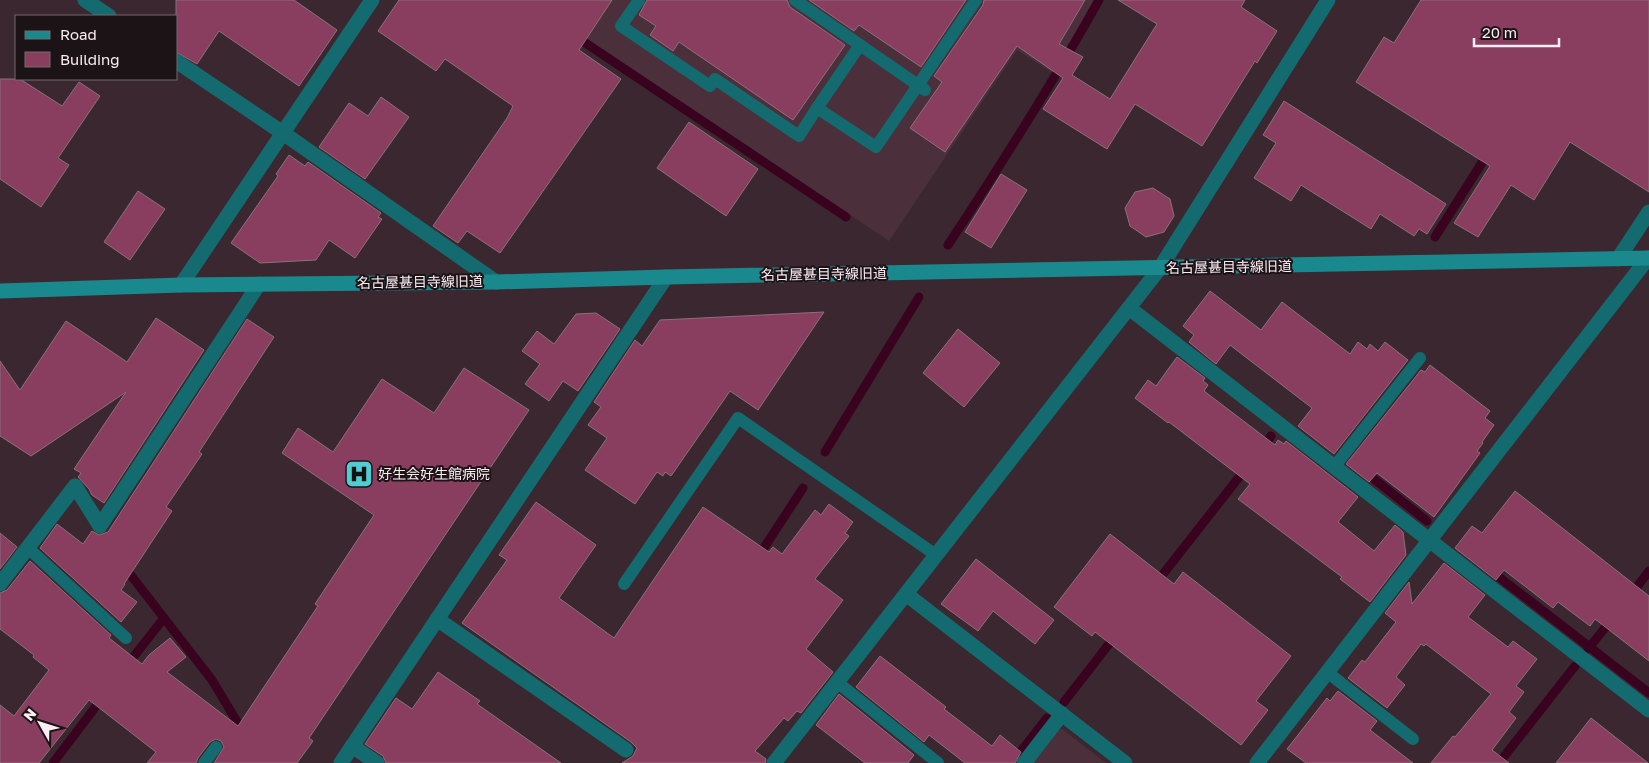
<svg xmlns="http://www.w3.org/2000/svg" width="1649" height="763" font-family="'Golos Text','Noto Sans JP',sans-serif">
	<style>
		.built { fill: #4b303b }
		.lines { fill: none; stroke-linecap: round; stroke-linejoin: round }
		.stream { stroke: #39031f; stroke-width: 9 }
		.building { fill: #893e60; stroke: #8a717a }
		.lane { stroke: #146b6f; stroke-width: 12 }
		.street { stroke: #146b6f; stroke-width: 15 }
		.secondary { stroke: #19898e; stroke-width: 15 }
		.labels { text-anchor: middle; stroke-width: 4; stroke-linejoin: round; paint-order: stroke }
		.street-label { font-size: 14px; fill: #fbedf2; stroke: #1c1317 }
		.poi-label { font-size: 14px; fill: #fbedf2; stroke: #1c1317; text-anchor: start }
	</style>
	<rect width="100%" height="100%" fill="#3b272f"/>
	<g class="built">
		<path d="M528,0H1096L1053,73L1017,50L889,241Z"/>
		<path d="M1056,729H1062L1106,763H1030Z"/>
	</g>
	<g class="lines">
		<g class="stream">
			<path d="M575,36L846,217"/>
			<path d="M1435,237L1488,153"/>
			<path d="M948,245C1001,165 1052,84 1099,0"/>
			<path d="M1261,449L1271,436"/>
			<path d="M825,452L919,297"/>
			<path d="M1364,471L1427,521"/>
			<path d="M758,557L803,488"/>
			<path d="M123,565L212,680L245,735"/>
			<path d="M1490,570L1649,693"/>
			<path d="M1156,583L1247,467"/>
			<path d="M1631,595L1649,571"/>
			<path d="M1588,649L1612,619"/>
			<path d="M127,665L164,618"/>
			<path d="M1064,702L1116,635"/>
			<path d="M53,763L103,697"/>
			<path d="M1012,763L1047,718"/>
			<path d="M1499,763L1575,666"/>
		</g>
	</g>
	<g class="building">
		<path d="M176,0H294L337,30L299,86L219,31L197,64L176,52Z"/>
		<path d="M399,0H612L579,50L621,79L500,253L467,231L458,243L433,226L507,118L513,106L445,59L436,71L378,31Z"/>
		<path d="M647,0H787L790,7L845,45L793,120L679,42L673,51L650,35L656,26L639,15Z"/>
		<path d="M809,0H966L921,67L859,25L854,31Z"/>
		<path d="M984,0H1085L1059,44L1083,57L1072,75L1110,99L1157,24L1118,0H1245L1241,7L1277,31L1257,63L1255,61L1202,146L1135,104L1107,149L1043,109L1063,78L1017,46L945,152L910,128L942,82L934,76L983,5Z"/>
		<path d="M1421,0H1649V192L1570,142L1534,200L1511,185L1478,237L1454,223L1490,166L1356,82L1384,37L1394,43Z"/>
		<path d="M0,79H20L62,106L79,82L100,96L58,158L69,165L41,207L0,179Z"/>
		<path d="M381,97L409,117L365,179L319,147L349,103L368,116Z"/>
		<path d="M1284,101L1446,204L1427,234L1419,229L1414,236L1380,214L1371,229L1301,185L1291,201L1254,178L1276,143L1263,135Z"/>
		<path d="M689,122L758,169L726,216L657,168Z"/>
		<path d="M289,155L305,166L308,162L381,213L378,217L382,219L355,258L329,240L316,260L260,263L231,243L278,176L276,174Z"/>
		<path d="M1001,174L1027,190L991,248L965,232Z"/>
		<path d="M1153,188L1170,199L1174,216L1164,232L1146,237L1130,226L1125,208L1135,192Z"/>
		<path d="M138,191L165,209L130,260L104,242Z"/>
		<path d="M1210,291L1261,330L1282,302L1350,354L1358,342L1367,349L1370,344L1378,351L1385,342L1408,360L1334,454L1298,426L1312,408L1230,345L1216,364L1189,342L1194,335L1183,326Z"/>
		<path d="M824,312L758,410L730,391L671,476L665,472L663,476L657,472L635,504L585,470L607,438L588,425L601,407L594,402L635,340L642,346L660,320Z"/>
		<path d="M596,313L620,329L578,391L563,381L549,401L525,384L540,364L522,351L537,331L554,344L576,314Z"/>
		<path d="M156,318L204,350L104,503L92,495L89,489L78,477L81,473L74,469L126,392L31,456L0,436V361L20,390L66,321L127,362Z"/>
		<path d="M247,319L274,337L199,452L202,454L166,507L172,511L124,584H125L121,590L137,602L121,622L40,548L57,524L83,544L92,531L99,535L108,532Z"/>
		<path d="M958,329L1000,363L964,407L923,373Z"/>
		<path d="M1177,357L1205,378L1203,381L1208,385L1204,391L1275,445L1278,440L1284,444L1286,441L1358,497L1338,522L1374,551L1395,525L1403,532L1406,555L1370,602L1340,579L1342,577L1238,499L1250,484L1169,422L1168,423L1135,398L1148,380L1156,386Z"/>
		<path d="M1430,365L1490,411L1485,418L1494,425L1482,442L1483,443L1477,451L1480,453L1434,517L1377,473L1369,482L1346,464L1421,370L1425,372Z"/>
		<path d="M464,368L529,410L309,738L313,741L297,763H214L224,747L221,741L216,739L210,742L198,758L196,763H147L156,752L89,700L39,763H0V705L14,716L49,670L33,657L34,655L0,629V593L7,590L30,561L111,635L109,638L142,664L149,655L170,638L186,657L167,672L238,726L318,606L315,604L374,515L282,453L298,428L333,452L382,379L434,413Z"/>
		<path d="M1515,491L1649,596V661L1595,619L1590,626L1558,602L1553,608L1504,570L1496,580L1455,548L1472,526L1482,533Z"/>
		<path d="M536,502L596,545L559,598L614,638L703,507L769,552L773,547L782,554L815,510L821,515L829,504L853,522L845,533L849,536L815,579L843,600L806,649L833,672L801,713L797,711L788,721L784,718L755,751L766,759L765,763H622L633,756L637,748L631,742L462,623L507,560L499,555Z"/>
		<path d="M0,533L17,547L0,569Z"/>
		<path d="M1110,534L1174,584L1183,572L1291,656L1256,701L1268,710L1241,745L1095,632L1092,636L1054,607Z"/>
		<path d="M976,559L1054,620L1035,644L993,611L978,631L941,604Z"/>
		<path d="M1444,563L1485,595L1468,617L1508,647L1513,641L1537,659L1516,686L1524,692L1509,712L1516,718L1492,750L1509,763H1431L1453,736L1455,737L1491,694L1426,644L1424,646L1421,644L1396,677L1405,685L1387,708L1348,678L1362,660L1365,662L1396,622L1385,613L1409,582L1412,604Z"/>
		<path d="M880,656L946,707L944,709L992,746L1000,735L1021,752L1015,763H965L929,735L924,742L856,687Z"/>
		<path d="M438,672L480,701L477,704L561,763H386L383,756L365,744L396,698L412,709Z"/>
		<path d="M1338,691L1377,721L1370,730L1413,763H1306L1287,749L1327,698L1330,701Z"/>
		<path d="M839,694L914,755L908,763H865L816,725Z"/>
		<path d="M1591,718L1648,763H1556Z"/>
	</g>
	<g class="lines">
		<g class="lane">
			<path d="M639,0L621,26L710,86L715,79L799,136L817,108L876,147L976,0"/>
			<path d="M795,0L925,90"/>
			<path d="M817,108L860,45"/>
			<path d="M1334,467L1420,358"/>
			<path d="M28,548L126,638"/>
			<path d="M624,584L738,418L936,555"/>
			<path d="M1327,672L1413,739"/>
			<path d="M837,682L938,763"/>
			<path d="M204,763L216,747"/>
		</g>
		<g class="street">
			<path d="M85,0L109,16"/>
			<path d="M176,61L283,133L496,282"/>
			<path d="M1618,259L1649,212"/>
			<path d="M181,285L372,0"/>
			<path d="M1129,308L1649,710"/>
			<path d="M0,584L75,486L100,526L259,284"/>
			<path d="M906,594L1125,763"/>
			<path d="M437,619L626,750"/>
			<path d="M352,746L377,763"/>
			<path d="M341,763L666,277"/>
			<path d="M774,763L1160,268L1328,0"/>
			<path d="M1024,763L1062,714"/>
			<path d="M1257,763L1648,258"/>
		</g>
		<path class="secondary" d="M0,291L181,285L496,282L666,277L1649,258"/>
	</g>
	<defs>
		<g id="hospital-square" transform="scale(1.4375)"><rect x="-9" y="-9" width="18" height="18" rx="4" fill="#51ccd3" stroke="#1c1317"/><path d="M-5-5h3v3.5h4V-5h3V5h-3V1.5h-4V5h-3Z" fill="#111"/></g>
	</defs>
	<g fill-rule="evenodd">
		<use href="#hospital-square" x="359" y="474"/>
	</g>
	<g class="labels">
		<g class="street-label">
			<text transform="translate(1229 267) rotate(-1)" y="5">名古屋甚目寺線旧道</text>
			<text transform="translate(824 274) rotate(-1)" y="5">名古屋甚目寺線旧道</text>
			<text transform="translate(420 282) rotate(-1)" y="5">名古屋甚目寺線旧道</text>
		</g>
		<g class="poi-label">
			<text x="378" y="479">好生会好生館病院</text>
		</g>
	</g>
	<rect x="15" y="15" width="162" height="65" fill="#1c1317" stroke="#756a6f"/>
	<rect x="25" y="31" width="25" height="8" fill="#19898e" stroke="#756a6f"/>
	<text x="60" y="40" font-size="15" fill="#fbedf2">Road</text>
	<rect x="25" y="52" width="25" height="15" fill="#893e60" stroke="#756a6f"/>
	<text x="60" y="65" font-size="15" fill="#fbedf2">Building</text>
	<g transform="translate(40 723) rotate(309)" stroke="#1c1317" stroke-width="4" paint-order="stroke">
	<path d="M0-4L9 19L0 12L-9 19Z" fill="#fbedf2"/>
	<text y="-8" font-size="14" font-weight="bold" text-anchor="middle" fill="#fbedf2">N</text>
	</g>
	<path d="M1474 38v8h85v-8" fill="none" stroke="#fbedf2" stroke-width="2.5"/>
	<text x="1482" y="38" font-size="15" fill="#fbedf2" stroke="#1c1317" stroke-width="4" paint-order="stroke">20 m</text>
</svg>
